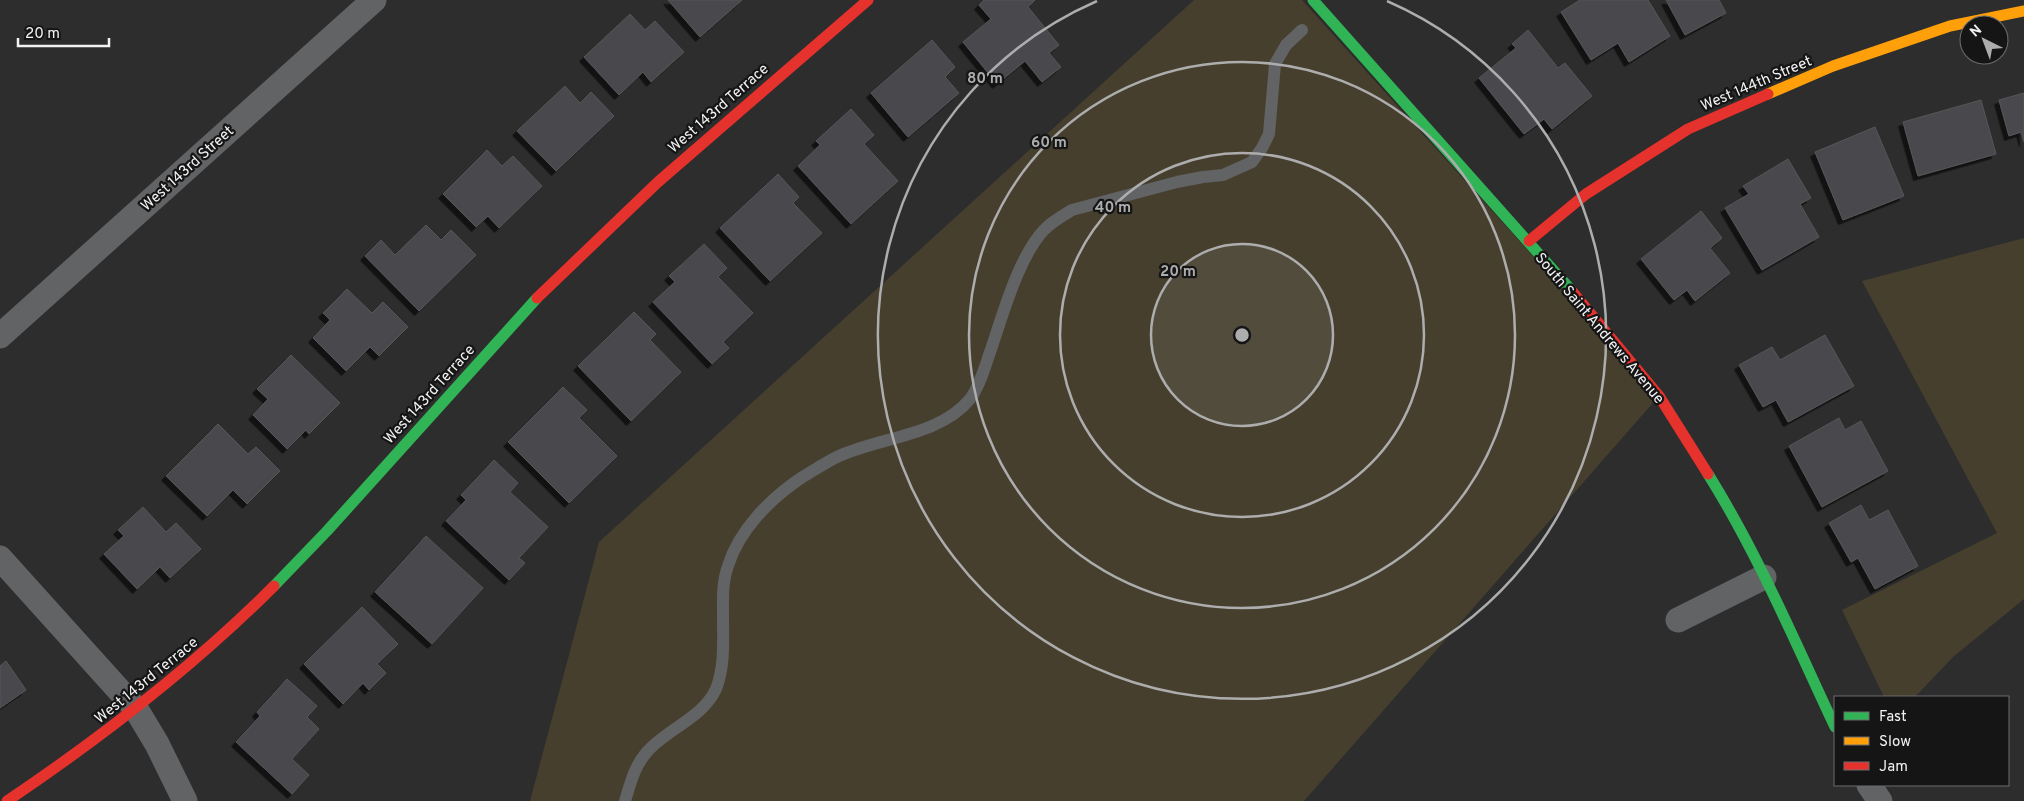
<svg xmlns="http://www.w3.org/2000/svg" width="2024" height="801" font-family="Overpass,sans-serif">
	<style>
		.green { fill: #463f2e }
		.building { fill: #48494e; stroke: #565657; filter: url(#shadow) }
		.lines { fill: none; stroke-linecap: round; stroke-linejoin: round }
		.lane { stroke: #626365; stroke-width: 12 }
		.street { stroke: #626365; stroke-width: 25 }
		.fast { stroke: #30b455; stroke-width: 11 }
		.slow { stroke: #ff9f0a; stroke-width: 11 }
		.jam { stroke: #e5322d; stroke-width: 11 }
		.ring { fill: none; stroke: #adadae; stroke-width: 2.5 }
		.labels { text-anchor: middle; stroke-width: 4.5; stroke-linejoin: round; paint-order: stroke }
		.street-label { font-size: 15px; fill: #f2f2f3; stroke: #151516 }
		.centre { fill: #adadae; stroke: #151516; stroke-width: 2.5 }
		.ring-label { font-size: 15px; text-anchor: middle; font-weight: bold; fill: #adadae; stroke: #151516; stroke-width: 4.5; stroke-linejoin: round; paint-order: stroke }
	</style>
	<defs>
		<filter id="shadow"><feDropShadow dx="-4.5" dy="4.5" stdDeviation="0" flood-color="#0009"/></filter>
	</defs>
	<rect width="100%" height="100%" fill="#2d2d2e"/>
	<g class="green">
		<path d="M1194,0H1302L1659,396L1304,801H530L599,542Z"/>
		<path d="M2024,238V599L1953,657L1915,697H1884L1842,610L1997,533L1862,281Z"/>
	</g>
	<g class="building">
		<path d="M668,0H742L700,37Z"/>
		<path d="M984,0H1035L1028,7L1059,45L1049,53L1061,67L1042,82L1025,61L997,84L963,42L991,19L979,5Z"/>
		<path d="M1580,0H1648L1670,36L1629,62L1618,43L1591,60L1561,12Z"/>
		<path d="M1666,0H1719L1726,13L1685,35Z"/>
		<path d="M630,14L645,30L655,21L684,52L651,82L643,72L619,95L584,57Z"/>
		<path d="M1528,30L1558,68L1565,63L1592,96L1552,129L1544,119L1524,134L1479,78L1516,48L1512,44Z"/>
		<path d="M932,40L955,67L945,77L959,93L908,137L871,93Z"/>
		<path d="M565,86L580,103L591,92L614,116L556,171L517,131Z"/>
		<path d="M2024,93V142L2021,132L2009,136L1999,100Z"/>
		<path d="M1981,100L1996,154L1918,176L1903,122Z"/>
		<path d="M851,109L874,135L864,144L898,181L851,224L798,166L820,145L816,141Z"/>
		<path d="M1875,127L1904,196L1843,220L1815,152Z"/>
		<path d="M487,150L502,166L513,156L542,186L499,228L488,216L476,227L443,194Z"/>
		<path d="M1788,159L1811,198L1800,204L1819,237L1762,270L1725,208L1749,194L1743,186Z"/>
		<path d="M778,174L799,197L793,203L822,233L770,281L720,228Z"/>
		<path d="M1701,211L1722,238L1710,248L1730,273L1695,301L1687,290L1674,300L1641,259Z"/>
		<path d="M426,225L441,240L451,230L476,255L419,311L365,256L381,240L395,255Z"/>
		<path d="M704,244L727,268L718,277L753,313L723,342L729,348L712,364L653,302L675,282L669,276Z"/>
		<path d="M347,289L372,313L383,302L408,327L379,356L370,347L346,371L313,338L330,320L323,313Z"/>
		<path d="M634,312L656,334L650,340L681,372L631,421L578,366Z"/>
		<path d="M1825,335L1854,386L1788,422L1776,400L1763,407L1739,365L1772,347L1780,360Z"/>
		<path d="M291,355L340,403L309,434L306,430L287,449L253,415L268,399L257,389Z"/>
		<path d="M563,387L587,410L579,418L617,456L569,503L508,442Z"/>
		<path d="M1839,418L1845,430L1861,421L1888,471L1822,507L1789,446Z"/>
		<path d="M218,424L248,454L256,447L280,471L247,504L233,490L207,516L166,476Z"/>
		<path d="M494,460L518,483L510,492L548,527L519,558L525,563L509,580L446,521L466,500L461,495Z"/>
		<path d="M1861,505L1869,520L1888,510L1918,566L1875,589L1858,558L1851,562L1829,523Z"/>
		<path d="M143,507L166,532L176,523L201,549L170,578L160,567L137,589L104,554L124,536L118,530Z"/>
		<path d="M426,536L483,588L432,644L375,592Z"/>
		<path d="M362,607L398,644L377,664L386,673L369,690L363,683L343,704L304,664Z"/>
		<path d="M6,661L26,690L0,708V666Z"/>
		<path d="M287,679L317,706L307,717L319,729L292,759L309,775L292,794L236,742L260,716L257,712Z"/>
	</g>
	<g class="lines">
		<path class="lane" d="M625,801C630,785 634,767 646,753C666,729 702,719 716,689C725,666 723,641 723,617C723,600 722,582 728,566C739,530 770,499 801,478C813,471 826,462 839,456C880,437 940,436 970,399C979,387 984,370 989,355C1002,318 1017,260 1043,231C1051,222 1062,216 1072,210L1177,182L1203,177L1223,175L1252,162L1262,148L1269,134L1275,64L1286,45L1302,30"/>
		<g class="street">
			<path d="M0,336L374,0"/>
			<path d="M0,558L136,709L157,744L185,801"/>
			<path d="M1678,620L1764,577"/>
			<path d="M1869,785L1880,801"/>
		</g>
		<g class="fast">
			<path d="M1313,0L1571,290"/>
			<path d="M1708,474C1758,554 1795,642 1835,727"/>
			<path d="M274,586L327,531L537,298"/>
		</g>
		<path class="slow" d="M1768,94L1833,66L1950,26L2024,11"/>
		<g class="jam">
			<path d="M1529,241L1586,194L1688,129L1768,94"/>
			<path d="M1571,290L1659,396L1708,474"/>
			<path d="M537,298L658,182L868,0"/>
			<path d="M7,801C102,737 192,668 274,586"/>
		</g>
	</g>
	<circle cx="1242" cy="335" r="91" fill="#adadae" fill-opacity=".12"/>
	<g class="ring">
		<circle cx="1242" cy="335" r="91"/>
		<circle cx="1242" cy="335" r="182"/>
		<circle cx="1242" cy="335" r="273"/>
		<path d="M1387 1A364 364 0 1 1 1097 1"/>
	</g>
	<g class="labels">
		<g class="street-label">
			<text transform="translate(1756 83) rotate(-23)" y="5">West 144th Street</text>
			<text transform="translate(718 108) rotate(-41)" y="5">West 143rd Terrace</text>
			<text transform="translate(187 168) rotate(-42)" y="5">West 143rd Street</text>
			<text transform="translate(1600 328) rotate(50)" y="5">South Saint Andrews Avenue</text>
			<text transform="translate(429 394) rotate(-48)" y="5">West 143rd Terrace</text>
			<text transform="translate(146 680) rotate(-39)" y="5">West 143rd Terrace</text>
		</g>
	</g>
	<circle cx="1242" cy="335" r="8" class="centre"/>
	<g class="ring-label">
		<text x="985" y="83">80 m</text>
		<text x="1049" y="147">60 m</text>
		<text x="1113" y="212">40 m</text>
		<text x="1178" y="276">20 m</text>
	</g>
	<rect x="1834" y="696" width="175" height="90" fill="#151516" stroke="#6d6d6e"/>
	<rect x="1844" y="712" width="25" height="8" fill="#30b455" stroke="#6d6d6e"/>
	<text x="1879" y="721" font-size="15" fill="#f2f2f3">Fast</text>
	<rect x="1844" y="737" width="25" height="8" fill="#ff9f0a" stroke="#6d6d6e"/>
	<text x="1879" y="746" font-size="15" fill="#f2f2f3">Slow</text>
	<rect x="1844" y="762" width="25" height="8" fill="#e5322d" stroke="#6d6d6e"/>
	<text x="1879" y="771" font-size="15" fill="#f2f2f3">Jam</text>
	<g transform="translate(1984 40) rotate(318)"><circle r="24" fill="#151516" stroke="#6d6d6e"/>
	<path d="M0-4L9 19L0 12L-9 19Z" fill="#adadae"/>
	<text y="-8" font-size="14" font-weight="bold" text-anchor="middle" fill="#f2f2f3">N</text>
	</g>
	<path d="M18 38v8h91v-8" fill="none" stroke="#f2f2f3" stroke-width="2.5"/>
	<text x="25" y="38" font-size="15" fill="#f2f2f3" stroke="#151516" stroke-width="4" paint-order="stroke">20 m</text>
</svg>
